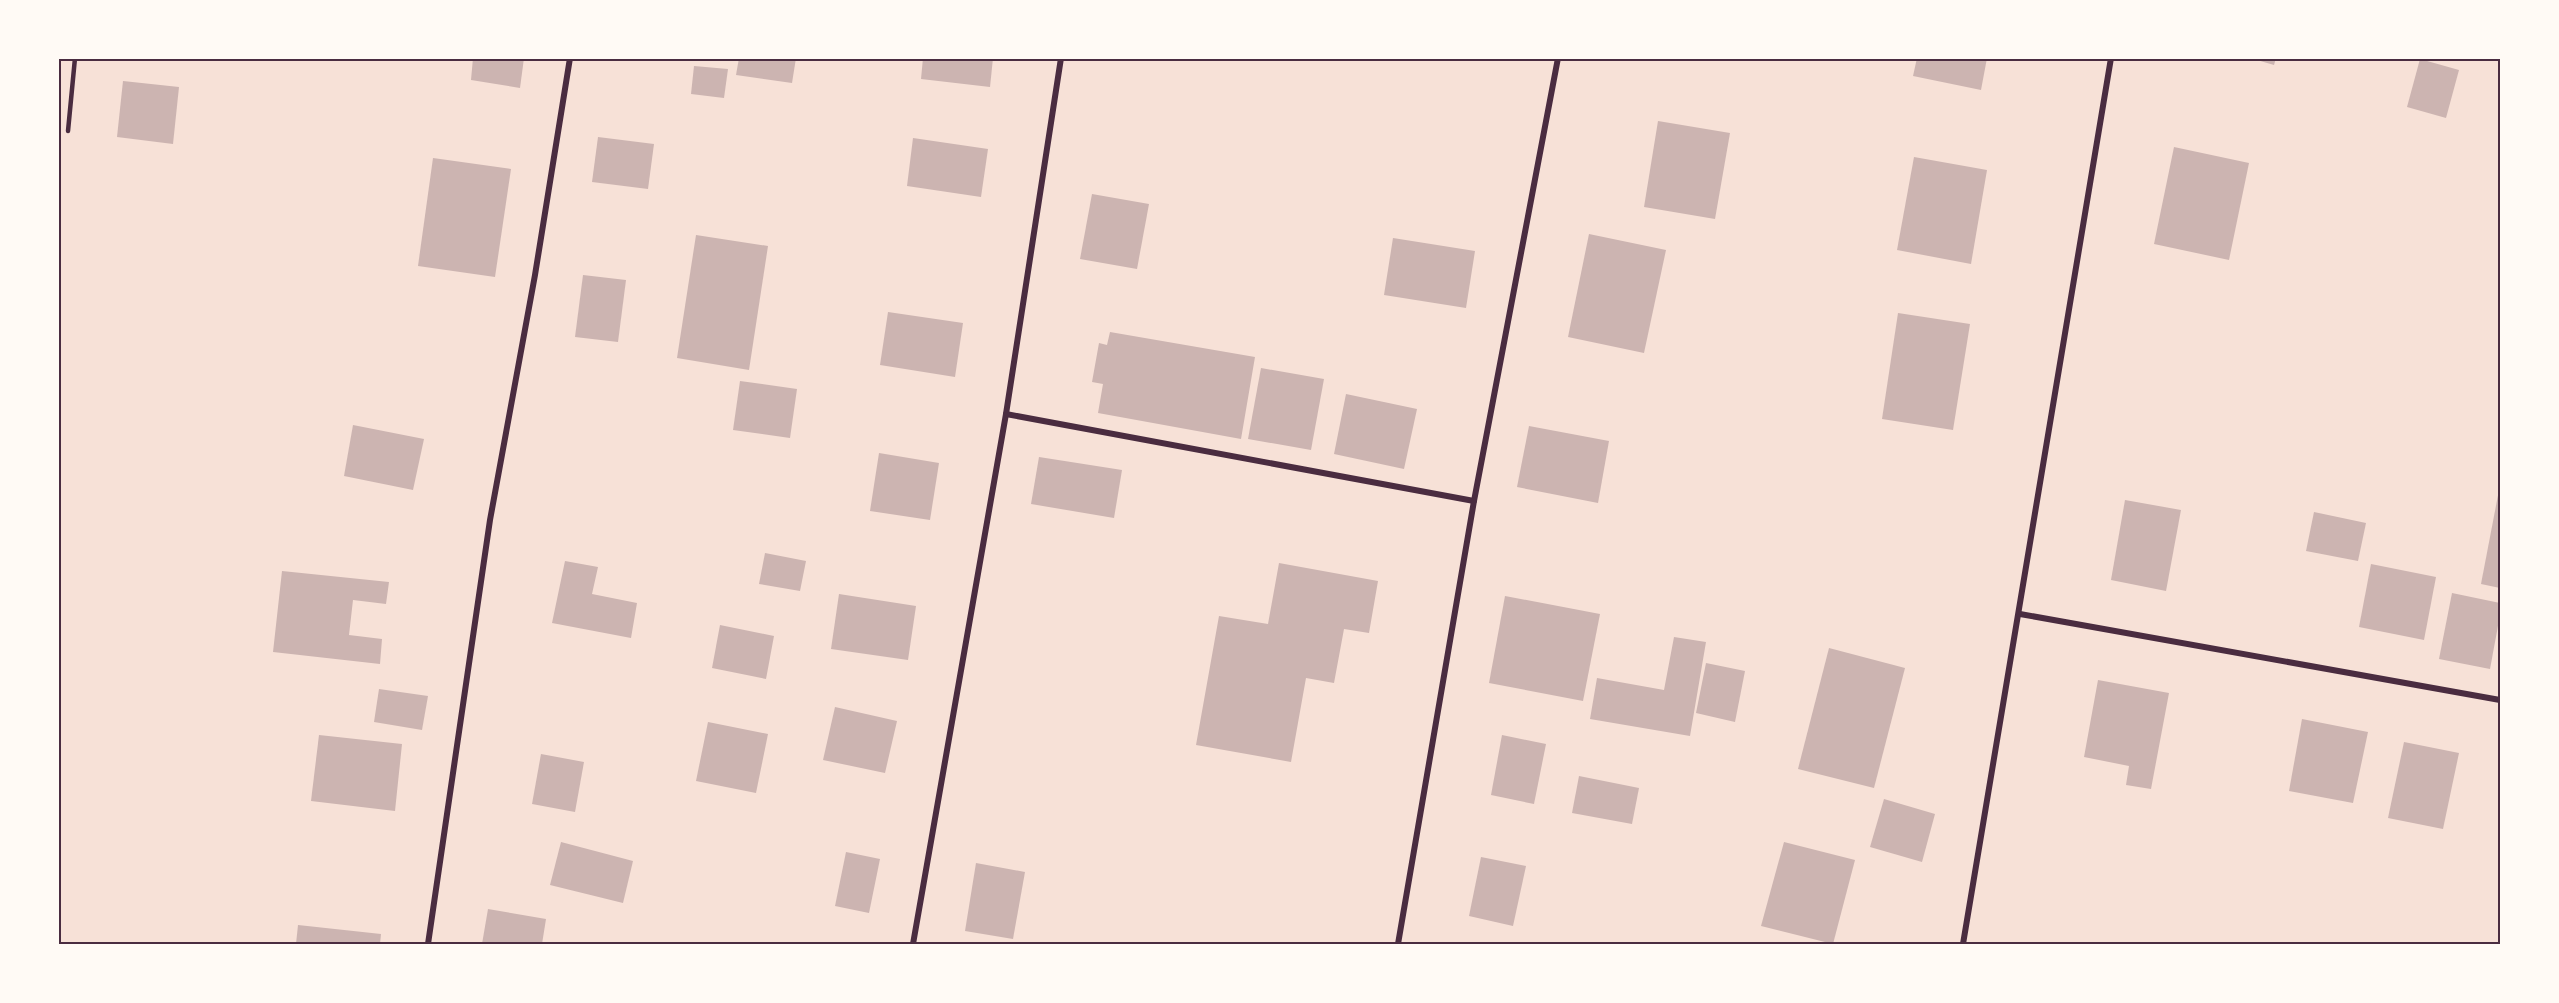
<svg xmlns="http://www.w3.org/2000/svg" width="2559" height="1003" font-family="'Source Sans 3',sans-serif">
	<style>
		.building { fill: #ccb4b1 }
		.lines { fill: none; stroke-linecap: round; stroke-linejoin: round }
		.service { stroke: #4a2c40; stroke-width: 4.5 }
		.minor { stroke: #4a2c40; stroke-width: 6 }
		.neatline { fill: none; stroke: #4a2c40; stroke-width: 2 }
	</style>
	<rect width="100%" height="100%" fill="#f7e1d7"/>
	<g class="building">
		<path d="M473,58H524L520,88L471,80Z"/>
		<path d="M739,58H796L792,83L736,75Z"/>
		<path d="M923,58H993L990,87L921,79Z"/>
		<path d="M1917,58H1987L1981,90L1913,76Z"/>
		<path d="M2250,58H2276L2274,65Z"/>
		<path d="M2420,59L2459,70L2446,118L2407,107Z"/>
		<path d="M694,66L728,69L724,98L691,94Z"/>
		<path d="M123,81L179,87L173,144L117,137Z"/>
		<path d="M1658,121L1730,133L1715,219L1644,207Z"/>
		<path d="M598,137L654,144L648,189L592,182Z"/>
		<path d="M913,138L988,149L981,197L907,186Z"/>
		<path d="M2174,147L2249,163L2229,260L2154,244Z"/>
		<path d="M1914,157L1987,170L1971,264L1897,250Z"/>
		<path d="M433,158L511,169L495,277L418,266Z"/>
		<path d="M1092,194L1149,204L1137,269L1080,259Z"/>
		<path d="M1589,234L1666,250L1644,353L1568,337Z"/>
		<path d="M696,235L768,246L749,370L677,358Z"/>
		<path d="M1393,238L1475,251L1466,308L1384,295Z"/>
		<path d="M583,275L626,280L618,342L575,337Z"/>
		<path d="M888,312L963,323L955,377L880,365Z"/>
		<path d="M1898,313L1970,324L1953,430L1882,419Z"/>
		<path d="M1110,332L1255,357L1241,439L1098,413L1103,384L1092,382L1099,343L1107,345Z"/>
		<path d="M1261,368L1324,379L1311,450L1248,439Z"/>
		<path d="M740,381L797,389L790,438L733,430Z"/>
		<path d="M1346,394L1417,409L1404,469L1334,454Z"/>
		<path d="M353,425L424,439L413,490L344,476Z"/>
		<path d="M1529,426L1609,441L1598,503L1517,487Z"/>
		<path d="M879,453L939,463L930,520L870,511Z"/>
		<path d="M1039,457L1122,470L1114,518L1031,504Z"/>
		<path d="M2499,490H2500V588L2481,584Z"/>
		<path d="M2125,500L2181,510L2166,591L2111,580Z"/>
		<path d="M2314,512L2366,523L2358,561L2306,551Z"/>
		<path d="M765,553L806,561L800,591L759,584Z"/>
		<path d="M565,561L598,567L592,594L637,603L631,638L552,623Z"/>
		<path d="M1279,563L1378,581L1369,633L1344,629L1334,683L1306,678L1291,762L1196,745L1219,616L1268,624Z"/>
		<path d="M2371,564L2436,577L2424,640L2359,627Z"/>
		<path d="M282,571L389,582L386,604L353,600L349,635L382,639L380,664L273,652Z"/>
		<path d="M2452,593L2500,603V615L2490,669L2439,659Z"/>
		<path d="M839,594L916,606L908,660L831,649Z"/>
		<path d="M1505,596L1600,614L1583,701L1489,683Z"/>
		<path d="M720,625L774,636L766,679L712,668Z"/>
		<path d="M1674,637L1706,642L1690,736L1590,719L1597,678L1664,690Z"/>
		<path d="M1829,648L1905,668L1874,788L1798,769Z"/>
		<path d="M1706,663L1745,671L1735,722L1696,713Z"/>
		<path d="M2098,680L2169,693L2151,789L2126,785L2129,766L2084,757Z"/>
		<path d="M379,689L428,696L422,730L374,722Z"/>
		<path d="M835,707L897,721L885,773L823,760Z"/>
		<path d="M2302,719L2368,732L2353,803L2289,791Z"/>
		<path d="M708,722L768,734L756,793L696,781Z"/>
		<path d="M319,735L402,744L395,811L311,801Z"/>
		<path d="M1502,735L1546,744L1534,804L1491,795Z"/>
		<path d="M2404,742L2459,753L2443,829L2388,818Z"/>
		<path d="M541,754L584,762L575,812L532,804Z"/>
		<path d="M1579,776L1639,788L1632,824L1572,813Z"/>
		<path d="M1884,799L1935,814L1922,862L1870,847Z"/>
		<path d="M561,842L633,861L623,903L550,885Z"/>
		<path d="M1784,842L1855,860L1833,944L1761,926Z"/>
		<path d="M846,852L880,859L869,913L835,906Z"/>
		<path d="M1481,857L1526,866L1513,926L1469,916Z"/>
		<path d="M976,863L1025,872L1013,939L965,931Z"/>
		<path d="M488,909L546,919L542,944H482Z"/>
		<path d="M298,925L381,934L380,944H296Z"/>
	</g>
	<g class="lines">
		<path class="service" d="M68,131L75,58"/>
		<g class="minor">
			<path d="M1006,414L1474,501"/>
			<path d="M2020,614L2500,700"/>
			<path d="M428,944L490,520L535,275L570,58"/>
			<path d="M913,944L1006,414L1061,58"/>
			<path d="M1398,944L1474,501L1558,58"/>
			<path d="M1963,944L2111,58"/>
		</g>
	</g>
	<rect width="2559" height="1003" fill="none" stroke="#fffaf5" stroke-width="120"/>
	<rect x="60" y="60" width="2439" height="883" class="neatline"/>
</svg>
